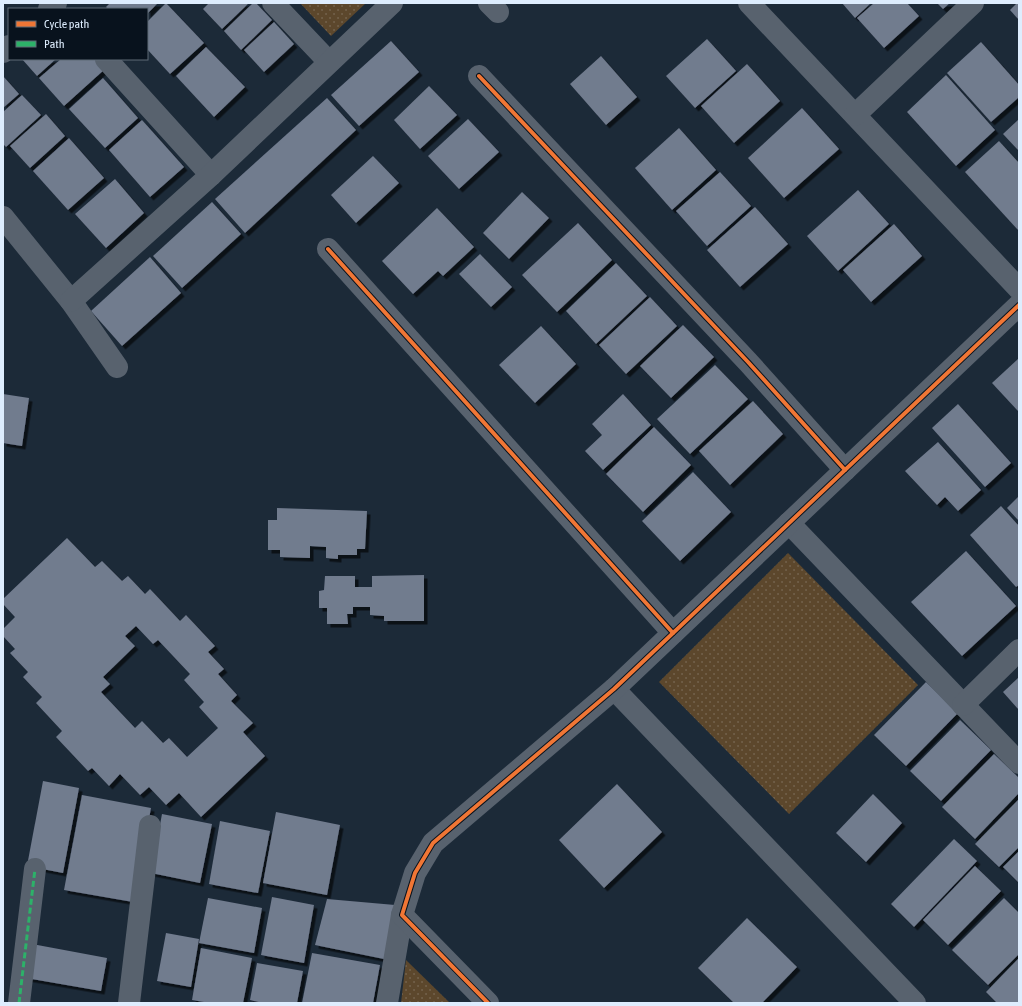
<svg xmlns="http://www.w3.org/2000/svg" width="1022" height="1006" font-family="'Asap Condensed',sans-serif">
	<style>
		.park { fill: url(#park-dots) }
		.building { fill: #717b8e; fill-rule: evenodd; filter: url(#shadow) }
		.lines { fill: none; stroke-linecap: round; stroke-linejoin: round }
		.street { stroke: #58626e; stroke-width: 22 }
		.quiet { stroke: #2db169; stroke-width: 3; stroke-dasharray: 6 3; stroke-linecap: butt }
		.cycleway-casing { stroke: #08121d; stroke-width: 6 }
		.cycleway { stroke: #f07635; stroke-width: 4 }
	</style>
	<defs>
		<pattern id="park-dots" width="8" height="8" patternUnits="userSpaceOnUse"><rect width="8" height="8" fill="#5c472c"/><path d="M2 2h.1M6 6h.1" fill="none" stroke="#73624c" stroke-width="1.8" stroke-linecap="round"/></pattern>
		<filter id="shadow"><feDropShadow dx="3.5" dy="3.5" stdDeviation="0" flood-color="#0009"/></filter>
	</defs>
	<rect width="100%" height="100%" fill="#1c2a38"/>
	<g class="park">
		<path d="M300,3H366L331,36Z"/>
		<path d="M788,553L918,685L789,814L659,682Z"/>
		<path d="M406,960L450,1003H401Z"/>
	</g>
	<g class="building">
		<path d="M110,3H158L147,14V9H108L106,7Z"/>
		<path d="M166,3L204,43L170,74L147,49V22Z"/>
		<path d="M209,3H249L222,29L203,9Z"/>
		<path d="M253,3H256L272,20L241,50L224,31Z"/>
		<path d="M842,3H871L855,18Z"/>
		<path d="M874,3H907L919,16L884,48L857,18Z"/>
		<path d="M937,3H950L943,9Z"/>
		<path d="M1017,3H1019V20L1010,10Z"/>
		<path d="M274,22L294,44L264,72L244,50Z"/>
		<path d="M707,39L736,71L695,108L666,76Z"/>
		<path d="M391,41L419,72L359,126L331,95Z"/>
		<path d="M981,42L1019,85V97L991,122L947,73Z"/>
		<path d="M206,47L245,87L214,117L176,76Z"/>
		<path d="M601,56L637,97L606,125L570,84Z"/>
		<path d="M22,59H56L37,76Z"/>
		<path d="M61,59H97L105,69L64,106L39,78Z"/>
		<path d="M747,64L780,101L734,143L701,106Z"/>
		<path d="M946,75L995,130L956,166L907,112Z"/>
		<path d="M3,76L19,94L3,108Z"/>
		<path d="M103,78L138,118L105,148L69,109Z"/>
		<path d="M429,86L457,115L420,149L394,120Z"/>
		<path d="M22,95L41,115L6,147L3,144V112Z"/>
		<path d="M327,98L356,130L245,233L215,199Z"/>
		<path d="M802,108L839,149L784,198L748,158Z"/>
		<path d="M46,114L65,136L30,168L10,146Z"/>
		<path d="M468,119L499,152L459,189L428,156Z"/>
		<path d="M1019,119V151L1003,134Z"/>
		<path d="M142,120L184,167L150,197L109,150Z"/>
		<path d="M679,128L716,170L672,210L635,168Z"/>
		<path d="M69,138L104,178L68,210L33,171Z"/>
		<path d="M999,141L1019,163V231L965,172Z"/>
		<path d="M373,156L399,183L356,223L331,195Z"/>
		<path d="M720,172L751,206L707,246L676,211Z"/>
		<path d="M115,179L144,213L106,248L75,214Z"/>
		<path d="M858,190L889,224L838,271L807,236Z"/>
		<path d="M522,192L549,218L509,259L483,233Z"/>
		<path d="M212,202L241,234L182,288L153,256Z"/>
		<path d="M755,207L788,244L740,287L707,250Z"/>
		<path d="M437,208L474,247L443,276L438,271L413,294L382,261Z"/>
		<path d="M578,223L612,260L557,312L522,275Z"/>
		<path d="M894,224L922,256L871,302L843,270Z"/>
		<path d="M480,254L512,287L491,307L459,274Z"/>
		<path d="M150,257L181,293L122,346L91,311Z"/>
		<path d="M616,263L647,296L596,344L566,311Z"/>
		<path d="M650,297L677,326L626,374L599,345Z"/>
		<path d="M683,325L714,357L671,398L640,366Z"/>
		<path d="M541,326L576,364L535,403L499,365Z"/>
		<path d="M1019,358V412L992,383Z"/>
		<path d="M715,365L748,399L690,454L657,419Z"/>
		<path d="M3,394L29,398L22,446L3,443Z"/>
		<path d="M623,394L651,425L603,470L585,451L602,435L592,424Z"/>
		<path d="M753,401L783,434L730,485L699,451Z"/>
		<path d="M958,404L1011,463L985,487L932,428Z"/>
		<path d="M654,427L691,465L643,512L606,474Z"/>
		<path d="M938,442L981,490L958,511L945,497L937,505L905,471Z"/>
		<path d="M693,472L731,512L680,561L642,521Z"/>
		<path d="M1019,496V521L1007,508Z"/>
		<path d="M1001,506L1019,526V585L1016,587L970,535Z"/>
		<path d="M277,508L367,511L365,549H357V555H338V559L326,558V547L310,546V558L280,557V550H268V520H277Z"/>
		<path d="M67,538L95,567L102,561L122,581L128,576L145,594L150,589L180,621L186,615L215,646L208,652L224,669L218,674L237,695L231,701L253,723L243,732L265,756L201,817L179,793L166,805L149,787L140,795L120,774L109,786L92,768L88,771L56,737L62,731L36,703L42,697L23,677L28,672L10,653L15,649L3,636V629L15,617L3,604V599ZM136,626L153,644L158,640L190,674L184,680L204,702L199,707L218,728L187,757L169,738L163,743L142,721L135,728L101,692L110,684L103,677L135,646L125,636Z"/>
		<path d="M966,551L1016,606L962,656L911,602Z"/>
		<path d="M424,575V621H384V616L370,615V607H353V614H347L348,624H327V608H319V591L324,590L325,576H355V587H372V576Z"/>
		<path d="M1019,677V710L1003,692Z"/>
		<path d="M926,682L958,713L906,766L874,735Z"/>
		<path d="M960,720L991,750L941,801L910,771Z"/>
		<path d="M994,754L1019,778V793L975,839L942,807Z"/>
		<path d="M43,781L79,788L63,873L27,866Z"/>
		<path d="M617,784L662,832L604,888L559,840Z"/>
		<path d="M873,794L902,823L866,862L836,833Z"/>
		<path d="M82,795L151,808L133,902L64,890Z"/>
		<path d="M1019,799V847L999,867L975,844Z"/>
		<path d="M276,812L340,825L327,895L263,883Z"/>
		<path d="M162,814L212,824L200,883L151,873Z"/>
		<path d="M220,821L270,831L258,893L209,884Z"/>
		<path d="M954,839L977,861L914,927L891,904Z"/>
		<path d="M1019,851V883L1003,867Z"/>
		<path d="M975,866L1001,891L948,945L923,920Z"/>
		<path d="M272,897L314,905L304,963L261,955Z"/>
		<path d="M208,898L262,908L254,953L199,943Z"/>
		<path d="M1004,898L1019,913V954L988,985L952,950Z"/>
		<path d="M327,899L395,905L384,959L315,945Z"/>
		<path d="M747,918L797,967L762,1003H734L698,968Z"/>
		<path d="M166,933L199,939L191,987L157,981Z"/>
		<path d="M32,944L107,958L101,991L26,978Z"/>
		<path d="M201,948L252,958L243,1003H210L192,1000Z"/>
		<path d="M312,953L380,965L373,1003H302Z"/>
		<path d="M1019,958V1003H997L986,992Z"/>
		<path d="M257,963L303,971L297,1003H263L250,1000Z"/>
	</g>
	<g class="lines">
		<g class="street">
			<path d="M273,3L329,62"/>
			<path d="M489,3L498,12"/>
			<path d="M749,3L1019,289"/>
			<path d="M49,9L56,3"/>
			<path d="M3,52L9,46"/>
			<path d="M106,59L211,175"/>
			<path d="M479,76L748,362L845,470"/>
			<path d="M855,115L973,3"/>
			<path d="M3,217L71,301L117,367"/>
			<path d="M328,249L673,633"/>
			<path d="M71,301L211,175L392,3"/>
			<path d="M789,523L1019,763"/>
			<path d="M614,689L915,1003"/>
			<path d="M963,705L1019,650"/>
			<path d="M19,1003L35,869"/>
			<path d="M129,1003L150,826"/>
			<path d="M387,1003L402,915"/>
			<path d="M488,1003L402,915L415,873L433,843L614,689L1019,305"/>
		</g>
		<path class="quiet" d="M19,1003L35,869"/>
		<g class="cycleway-casing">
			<g id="cycleway">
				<path d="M479,76L748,362L845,470"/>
				<path d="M328,249L673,633"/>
				<path d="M488,1003L402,915L415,873L433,843L614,689L1019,305"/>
			</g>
		</g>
		<use href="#cycleway" class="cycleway"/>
	</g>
	<rect width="1022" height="1006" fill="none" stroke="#deedfe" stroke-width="8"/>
	<rect x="8" y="8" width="140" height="52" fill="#08121d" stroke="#5e6a77"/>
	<rect x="16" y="21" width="20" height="6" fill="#f07635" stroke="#5e6a77"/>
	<text x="44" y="28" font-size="12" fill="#deedfe">Cycle path</text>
	<rect x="16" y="41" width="20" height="6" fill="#2db169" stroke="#5e6a77"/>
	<text x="44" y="48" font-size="12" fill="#deedfe">Path</text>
</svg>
